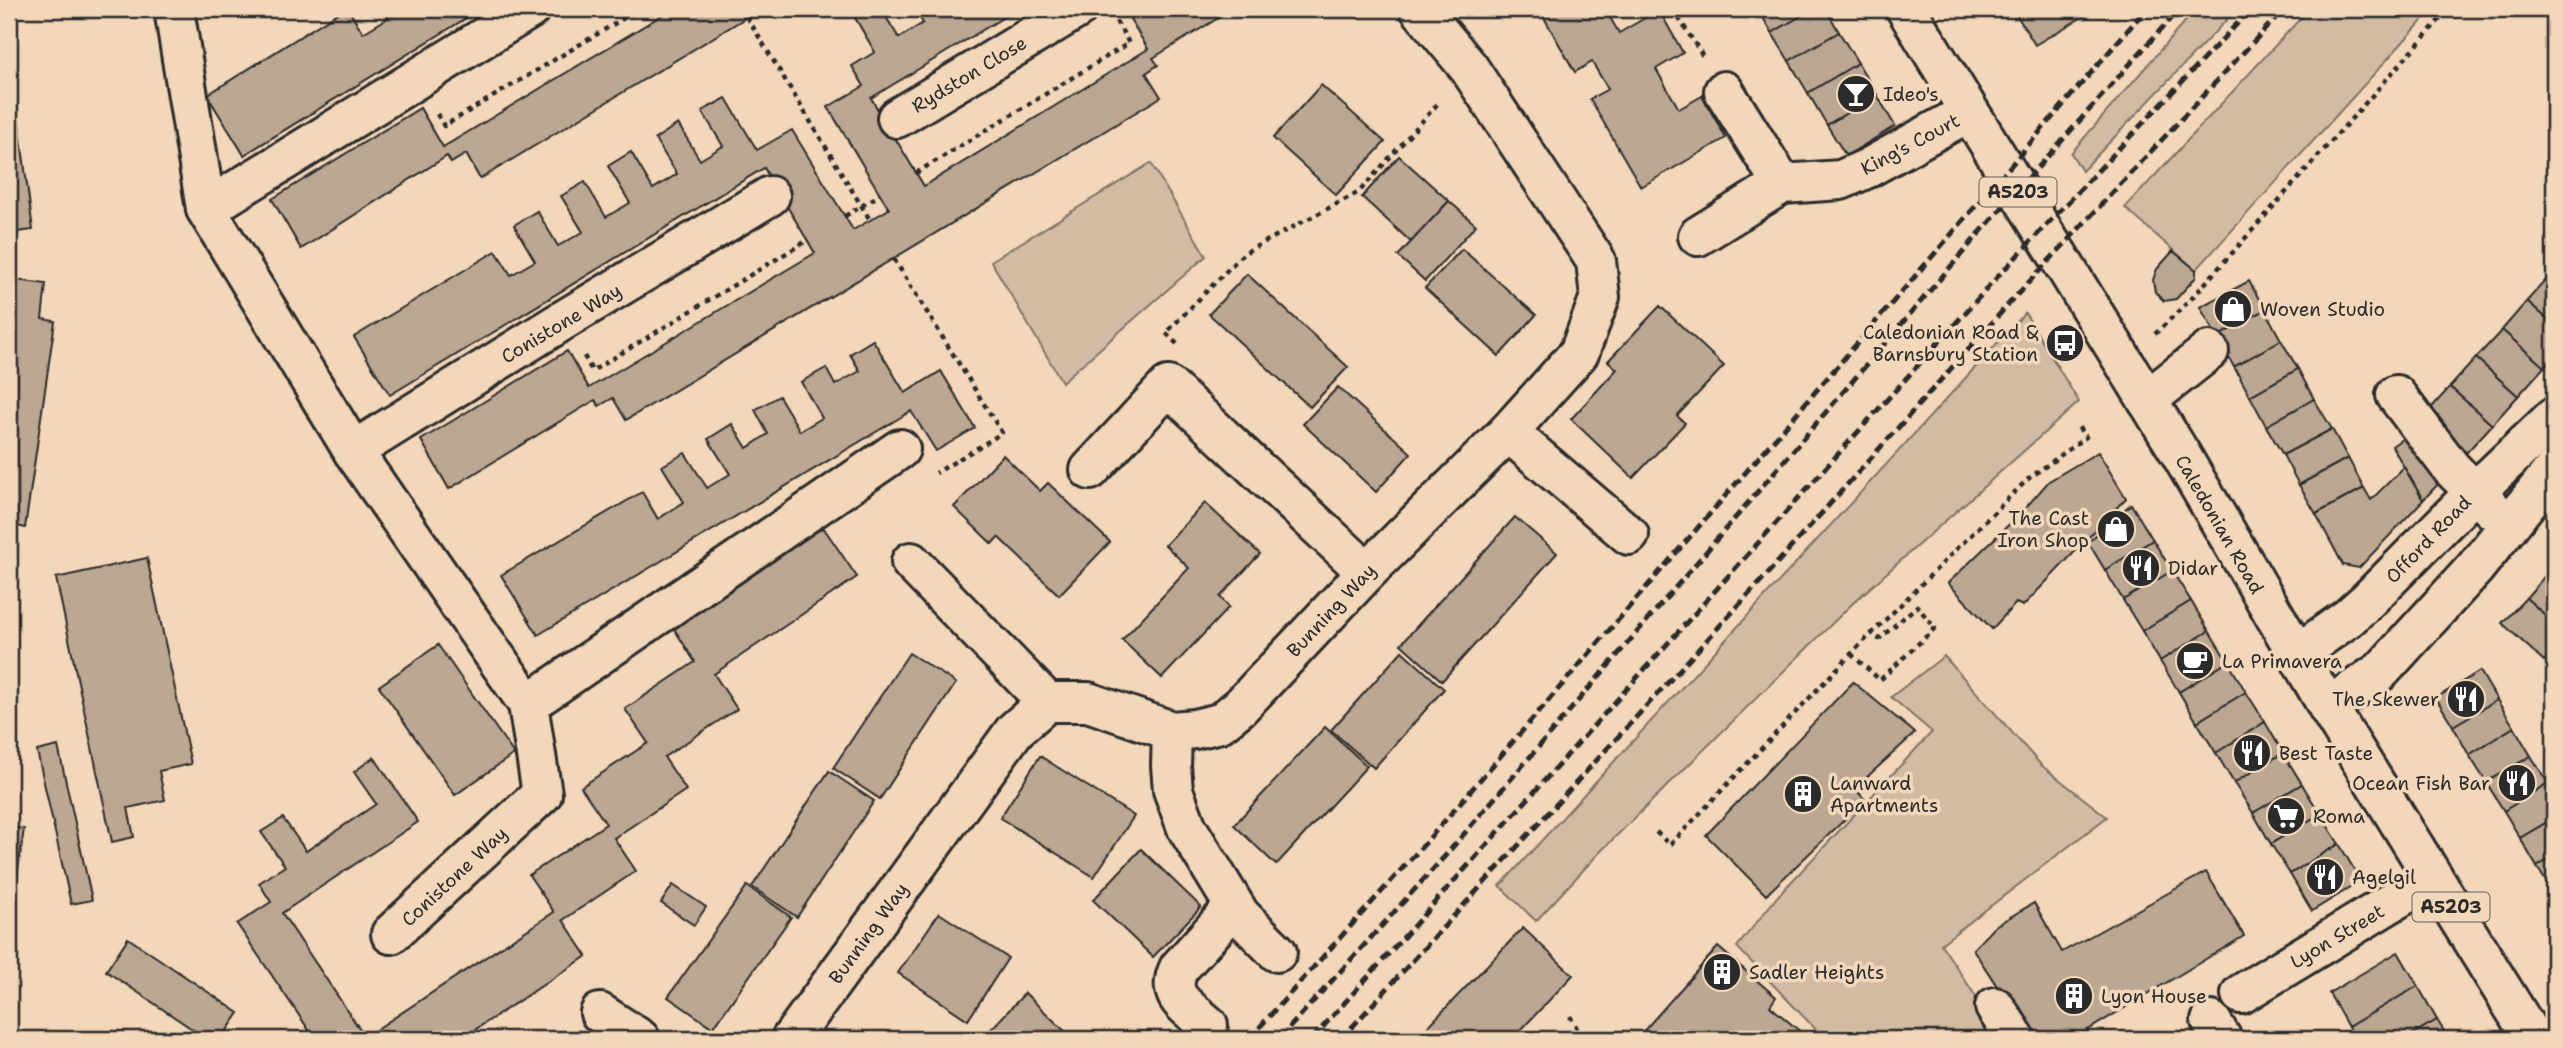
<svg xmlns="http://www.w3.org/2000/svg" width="2563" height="1048" font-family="'Shantell Sans',sans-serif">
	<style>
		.green { fill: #d2bba2; stroke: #7e7366; stroke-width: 2 }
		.building { fill: #bba792; stroke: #2b2b2b; stroke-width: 2 }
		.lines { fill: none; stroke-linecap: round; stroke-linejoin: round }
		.minor-casing { stroke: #2b2b2b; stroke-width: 44 }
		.major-casing { stroke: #2b2b2b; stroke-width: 44 }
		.path { stroke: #2b2b2b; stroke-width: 4.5; stroke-dasharray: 5 5; stroke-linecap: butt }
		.minor { stroke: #f3d7ba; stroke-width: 38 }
		.major { stroke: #f3d7ba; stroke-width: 38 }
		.rail { stroke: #2b2b2b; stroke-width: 5; stroke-dasharray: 10 5; stroke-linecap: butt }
		.labels { text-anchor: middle; stroke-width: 7; stroke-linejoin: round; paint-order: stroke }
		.shield { fill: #f3d7ba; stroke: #675f56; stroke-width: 2 }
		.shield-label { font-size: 18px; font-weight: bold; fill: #2b2b2b }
		.street-label { font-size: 19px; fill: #2b2b2b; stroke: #f3d7ba }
		.poi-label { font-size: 19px; fill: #2b2b2b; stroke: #f3d7ba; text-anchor: start }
	</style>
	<rect width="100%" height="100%" fill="#f3d7ba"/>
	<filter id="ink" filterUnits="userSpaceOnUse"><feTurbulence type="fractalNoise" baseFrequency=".0143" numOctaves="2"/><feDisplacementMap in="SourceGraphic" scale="14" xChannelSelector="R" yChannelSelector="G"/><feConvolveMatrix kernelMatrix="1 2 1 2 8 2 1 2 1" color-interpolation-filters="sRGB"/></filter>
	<g filter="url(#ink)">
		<g class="green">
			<path d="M2196,9H2237L2082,171L2071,153Z"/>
			<path d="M2309,9H2433L2196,270L2125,208Z"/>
			<path d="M1151,163L1206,256L1062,382L991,261Z"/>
			<path d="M2025,313L2079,402L1854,602L1599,853L1536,921L1500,886Z"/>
			<path d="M1944,656L2041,765L2107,817L1941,944L2004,1039H1825L1737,947L1777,897L1932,732L1891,697Z"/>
		</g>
		<g class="building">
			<path d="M344,9H348L363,33L388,18L383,9H481L244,155L207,95Z"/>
			<path d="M666,9H760L480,179L466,154L451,163L447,156L301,249L272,199L420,108L443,147L667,12Z"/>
			<path d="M866,9H881L899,38L923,23L914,9H1017L871,98L924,186L1148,49L1124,9H1233L1153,58L1158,65L1146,73L1161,97L626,420L613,398L599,406L595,400L449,489L421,440L567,351L589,388L815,253L764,168L390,395L354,337L496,251L511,275L535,261L514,225L537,211L558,246L583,232L561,196L585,182L606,217L630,203L608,166L631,152L653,189L677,174L655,139L678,124L700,160L723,146L702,111L726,98L757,150L792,130L853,230L889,209L828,107L864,86L852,66L875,52L854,16Z"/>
			<path d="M1556,9H1605L1619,33L1659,10L1683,53L1656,69L1679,109L1702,96L1726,138L1641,187L1590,99L1608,89L1592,62L1575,72L1543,16Z"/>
			<path d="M1758,9H1813L1772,33Z"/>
			<path d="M1813,9H1826L1839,32L1789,61L1772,33Z"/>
			<path d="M2013,9H2089L2091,12L2035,45Z"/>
			<path d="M1839,32L1858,63L1808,93L1789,61Z"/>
			<path d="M1858,63L1877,95L1827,125L1808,93Z"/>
			<path d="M9,70H12L33,230L9,233Z"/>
			<path d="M1321,85L1385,142L1336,195L1273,138Z"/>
			<path d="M1877,95L1895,126L1846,156L1827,125Z"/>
			<path d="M1399,156L1449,201L1411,242L1362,197Z"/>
			<path d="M1449,201L1476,225L1425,281L1398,256Z"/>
			<path d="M1462,249L1536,315L1499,356L1425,288Z"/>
			<path d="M2173,251L2196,270V277L2176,299L2164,301L2155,292L2153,280L2157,269Z"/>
			<path d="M2553,272L2554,273V325L2527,301Z"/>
			<path d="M1247,274L1348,367L1310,407L1209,314Z"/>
			<path d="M9,279L46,284L42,319L55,321L25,528L11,524L9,542Z"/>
			<path d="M2249,281L2265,310L2217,337L2200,307Z"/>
			<path d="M2527,301L2554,325V355L2544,367L2502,330Z"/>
			<path d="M1660,306L1724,366L1677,416L1685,423L1633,478L1571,419L1617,369L1608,361Z"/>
			<path d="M2265,310L2281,340L2234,367L2217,337Z"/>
			<path d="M2502,330L2544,367L2518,396L2476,358Z"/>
			<path d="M873,340L905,393L941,371L975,428L936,451L911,411L538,635L501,575L642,492L658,519L684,502L662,466L685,453L707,488L730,474L708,439L732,424L747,448L768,434L755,410L779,396L800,431L822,418L801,382L826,368L835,385L860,371L850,354Z"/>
			<path d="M2281,340L2298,369L2250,396L2234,367Z"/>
			<path d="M2476,358L2518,396L2492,425L2450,387Z"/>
			<path d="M2298,369L2314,399L2266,426L2250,396Z"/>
			<path d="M1338,387L1411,453L1376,492L1303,424Z"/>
			<path d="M2450,387L2492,425L2466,453L2424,416Z"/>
			<path d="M2314,399L2332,429L2283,455L2266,426Z"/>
			<path d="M2332,429L2348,458L2299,485L2283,455Z"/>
			<path d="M2415,430L2442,480L2423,500L2392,446Z"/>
			<path d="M2098,452L2126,498L2023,606L2016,603L1992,629L1948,583L2022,512L2049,481Z"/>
			<path d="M1003,455L1040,491L1048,483L1110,542L1059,595L998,537L992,544L954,507Z"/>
			<path d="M2348,458L2364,488L2316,514L2299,485Z"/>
			<path d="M2404,467L2423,500L2359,568L2343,565L2316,514L2364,488L2371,500Z"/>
			<path d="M1205,503L1260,554L1220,597L1229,607L1162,678L1122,640L1189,568L1165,545Z"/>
			<path d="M2131,504L2153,540L2105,570L2088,542Z"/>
			<path d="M1515,517L1557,553L1442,681L1401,644Z"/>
			<path d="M823,527L857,577L714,674L737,709L664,757L686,790L614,838L636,871L563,920L587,956L461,1039H362L554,912L529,875L606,824L581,787L648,743L625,709L695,662L673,627Z"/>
			<path d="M2153,540L2172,571L2123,600L2105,570Z"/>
			<path d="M147,558L191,764L159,771L165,800L128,808L134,837L112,842L56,578Z"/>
			<path d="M2172,571L2191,601L2142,631L2123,600Z"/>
			<path d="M2549,571L2554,577V623L2526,598Z"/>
			<path d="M2526,598L2554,623V650L2544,661L2502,623Z"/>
			<path d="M2191,601L2209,631L2160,661L2142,631Z"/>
			<path d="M2209,631L2228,662L2179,692L2160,661Z"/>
			<path d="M438,645L514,754L455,795L379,686Z"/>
			<path d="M1402,651L1444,689L1374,768L1331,730Z"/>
			<path d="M909,653L956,683L880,799L833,768Z"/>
			<path d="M2228,662L2246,692L2197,722L2179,692Z"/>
			<path d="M2480,671L2497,700L2453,726L2436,698Z"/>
			<path d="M1853,682L1915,733L1855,788L1865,800L1766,895L1706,835Z"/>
			<path d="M2246,692L2265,722L2216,753L2197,722Z"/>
			<path d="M2497,700L2514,727L2469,755L2453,726Z"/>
			<path d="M2265,722L2283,753L2234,783L2216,753Z"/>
			<path d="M1325,727L1367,766L1276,865L1234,825Z"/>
			<path d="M2514,727L2531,756L2486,782L2469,755Z"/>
			<path d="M58,746L92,900L71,904L37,751Z"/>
			<path d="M2283,753L2302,784L2253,813L2234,783Z"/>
			<path d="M1040,756L1134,816L1094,877L1000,818Z"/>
			<path d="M2531,756L2548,783L2504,811L2486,782Z"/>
			<path d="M374,757L418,822L282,913L361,1031L349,1039H315L237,924L271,902L259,883L285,866L261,832L283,818L306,851L376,804L354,772Z"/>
			<path d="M829,771L874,801L797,917L752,887Z"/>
			<path d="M2548,783L2554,794V818L2520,838L2504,811Z"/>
			<path d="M2302,784L2320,814L2271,844L2253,813Z"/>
			<path d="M2320,814L2339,844L2290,874L2271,844Z"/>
			<path d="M2554,818V856L2537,867L2520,838Z"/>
			<path d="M9,827L24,829L9,931Z"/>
			<path d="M2339,844L2361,881L2312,911L2290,874Z"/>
			<path d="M1141,849L1201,907L1153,957L1093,900Z"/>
			<path d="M2554,856V894L2537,867Z"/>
			<path d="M2206,872L2244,936L2073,1039H2031L1973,949L1995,926L2034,903L2062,952Z"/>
			<path d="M673,885L706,907L694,925L661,903Z"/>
			<path d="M747,886L791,917L713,1028L668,997Z"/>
			<path d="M939,913L1008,958L968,1020L898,973Z"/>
			<path d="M1523,928L1573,975L1519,1032L1525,1037L1522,1039H1416Z"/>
			<path d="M128,938L239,1013L221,1039H207L106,971Z"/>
			<path d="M1718,947L1776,997L1770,1006L1809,1039H1646L1641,1034Z"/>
			<path d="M2398,952L2418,986L2348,1027L2329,993Z"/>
			<path d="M2418,986L2437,1020L2404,1039H2356L2348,1027Z"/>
			<path d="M1025,993L1073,1039H982Z"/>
			<path d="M2437,1020L2449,1039H2404Z"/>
		</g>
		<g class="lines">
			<g class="minor-casing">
				<g id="minor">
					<path d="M174,9L206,209L353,451L528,704L900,449"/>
					<path d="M1724,91L1782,184"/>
					<path d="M897,118L1077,9"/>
					<path d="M206,209L530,9"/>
					<path d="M1698,236L1782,184L1841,180L1868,168L1969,112"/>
					<path d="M2396,395L2452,469L2493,510"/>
					<path d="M2147,400L2209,351"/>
					<path d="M1508,432L1629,535"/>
					<path d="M353,451L562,321L770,196"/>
					<path d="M1090,470L1168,386L1367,572"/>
					<path d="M911,562L1047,702"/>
					<path d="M2297,654L2348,618L2366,602L2474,493L2554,417"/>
					<path d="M2328,707L2381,671L2475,568L2554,469"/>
					<path d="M1172,731L1171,766L1173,790L1187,828L1240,915L1277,952"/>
					<path d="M391,934L542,794L528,704"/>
					<path d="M2241,994L2433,877"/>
					<path d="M1995,1007L2016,1039"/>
					<path d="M600,1013L640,1039"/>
					<path d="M2211,1021L2222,1039"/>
					<path d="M1208,1025C1187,1006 1165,997 1179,968L1234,907"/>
					<path d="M791,1039L1015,730L1047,702H1088L1172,731L1195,729L1220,723L1240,707L1367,572L1508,432L1579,353L1600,297L1596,261L1469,68L1420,9"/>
				</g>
			</g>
			<g class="major-casing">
				<path id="major" d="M1906,9L2180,453L2328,707L2533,1039"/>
			</g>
			<g class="path">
				<path d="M1673,9L1704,58"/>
				<path d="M747,17L870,220"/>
				<path d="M437,114L444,126L639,9"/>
				<path d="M916,173L1129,43L1116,21"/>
				<path d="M845,216L881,194"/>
				<path d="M894,259L1002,433L936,473"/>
				<path d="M2155,334L2192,298L2449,9"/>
				<path d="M1177,344L1166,333L1244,253L1359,192L1440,101"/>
				<path d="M584,356L592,371L808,240"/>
				<path d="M1851,654L1880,680L1935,628L1917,606L1879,639L1872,633"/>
				<path d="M1656,832L1670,845L1851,654L1982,524L2028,479L2086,437L2076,424"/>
				<path d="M1570,1016L1583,1039"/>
				<path d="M1141,1039L1149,1030"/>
			</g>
			<use href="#minor" class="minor"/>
			<use href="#major" class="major"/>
			<g class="rail">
				<path d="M1249,1039L1428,840L2146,9"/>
				<path d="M1279,1039L1445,856L1977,236L2179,9"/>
				<path d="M1312,1039L2000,274L2251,9"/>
				<path d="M1341,1039L1760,582L2015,297L2284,9"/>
			</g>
		</g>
	</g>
	<defs>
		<g id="bar-disc" transform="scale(2.0125)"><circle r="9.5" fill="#2b2b2b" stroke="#f3d7ba"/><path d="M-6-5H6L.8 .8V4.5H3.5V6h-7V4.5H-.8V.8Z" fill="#fff"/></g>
		<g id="shop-disc" transform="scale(2.0125)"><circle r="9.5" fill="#2b2b2b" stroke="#f3d7ba"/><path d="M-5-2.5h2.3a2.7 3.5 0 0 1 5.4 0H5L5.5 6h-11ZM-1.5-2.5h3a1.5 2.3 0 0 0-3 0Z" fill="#fff"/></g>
		<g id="bus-disc" transform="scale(2.0125)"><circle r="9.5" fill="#2b2b2b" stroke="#f3d7ba"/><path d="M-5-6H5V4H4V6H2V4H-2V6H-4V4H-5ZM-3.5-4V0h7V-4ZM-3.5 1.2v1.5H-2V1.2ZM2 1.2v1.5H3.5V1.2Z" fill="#fff"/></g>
		<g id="restaurant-disc" transform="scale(2.0125)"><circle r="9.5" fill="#2b2b2b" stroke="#f3d7ba"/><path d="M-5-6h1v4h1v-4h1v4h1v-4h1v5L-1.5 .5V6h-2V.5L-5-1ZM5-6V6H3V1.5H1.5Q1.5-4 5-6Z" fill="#fff"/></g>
		<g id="cafe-disc" transform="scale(2.0125)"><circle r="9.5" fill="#2b2b2b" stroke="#f3d7ba"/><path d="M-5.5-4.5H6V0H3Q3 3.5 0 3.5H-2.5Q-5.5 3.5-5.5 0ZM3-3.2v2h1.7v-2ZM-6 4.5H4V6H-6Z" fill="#fff"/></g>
		<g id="building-disc" transform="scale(2.0125)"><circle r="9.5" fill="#2b2b2b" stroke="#f3d7ba"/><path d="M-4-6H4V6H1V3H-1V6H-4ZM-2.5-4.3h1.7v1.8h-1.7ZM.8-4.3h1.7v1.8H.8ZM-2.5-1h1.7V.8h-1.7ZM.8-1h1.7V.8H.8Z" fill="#fff"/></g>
		<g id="supermarket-disc" transform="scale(2.0125)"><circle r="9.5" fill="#2b2b2b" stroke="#f3d7ba"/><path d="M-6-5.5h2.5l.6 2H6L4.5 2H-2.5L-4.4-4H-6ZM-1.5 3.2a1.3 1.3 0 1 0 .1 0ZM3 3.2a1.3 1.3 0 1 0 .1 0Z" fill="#fff"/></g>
	</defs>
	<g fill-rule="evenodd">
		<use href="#bar-disc" x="1856" y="94"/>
		<use href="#shop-disc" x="2233" y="309"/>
		<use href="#bus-disc" x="2065" y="343"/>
		<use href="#shop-disc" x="2116" y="529"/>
		<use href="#restaurant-disc" x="2141" y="568"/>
		<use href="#cafe-disc" x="2195" y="661"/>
		<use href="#restaurant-disc" x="2466" y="699"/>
		<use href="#restaurant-disc" x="2252" y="753"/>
		<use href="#restaurant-disc" x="2517" y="783"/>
		<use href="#building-disc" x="1803" y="794"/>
		<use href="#supermarket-disc" x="2286" y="816"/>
		<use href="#restaurant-disc" x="2325" y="877"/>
		<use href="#building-disc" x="1722" y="972"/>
		<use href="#building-disc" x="2074" y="996"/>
	</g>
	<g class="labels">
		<g class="shield">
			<rect x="1979.5" y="177.5" width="77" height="29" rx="5"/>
			<rect x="2412.5" y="892.5" width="77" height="29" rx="5"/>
		</g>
		<g class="shield-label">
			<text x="2018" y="198">A5203</text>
			<text x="2451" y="913">A5203</text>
		</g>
		<g class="street-label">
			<text transform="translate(969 74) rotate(-31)" y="7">Rydston Close</text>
			<text transform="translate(1910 144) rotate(-28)" y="7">King's Court</text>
			<text transform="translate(561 323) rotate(-31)" y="7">Conistone Way</text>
			<text transform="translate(2220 524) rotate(60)" y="7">Caledonian Road</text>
			<text transform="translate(2428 539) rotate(-46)" y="7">Offord Road</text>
			<text transform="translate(1331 610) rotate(-47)" y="7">Bunning Way</text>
			<text transform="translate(454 876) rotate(-43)" y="7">Conistone Way</text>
			<text transform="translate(868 933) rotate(-54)" y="7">Bunning Way</text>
			<text transform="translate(2337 936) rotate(-31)" y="7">Lyon Street</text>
		</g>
		<g class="poi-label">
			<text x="1883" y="101">Ideo's</text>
			<text x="2260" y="316">Woven Studio</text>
			<text x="2038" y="339" text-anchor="end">Caledonian Road &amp;<tspan x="2038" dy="22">Barnsbury Station</tspan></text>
			<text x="2089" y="525" text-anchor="end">The Cast<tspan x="2089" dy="22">Iron Shop</tspan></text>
			<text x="2168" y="575">Didar</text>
			<text x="2222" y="668">La Primavera</text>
			<text x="2439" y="706" text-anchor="end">The Skewer</text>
			<text x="2279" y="760">Best Taste</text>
			<text x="1830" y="790">Lanward<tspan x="1830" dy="22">Apartments</tspan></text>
			<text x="2490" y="790" text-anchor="end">Ocean Fish Bar</text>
			<text x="2313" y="823">Roma</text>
			<text x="2352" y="884">Agelgil</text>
			<text x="1749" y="979">Sadler Heights</text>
			<text x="2101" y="1003">Lyon House</text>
		</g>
	</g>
	<rect width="2563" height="1048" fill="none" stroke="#f3d7ba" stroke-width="35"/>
	<rect x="18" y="18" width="2528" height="1013" fill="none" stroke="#2b2b2b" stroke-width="2.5" filter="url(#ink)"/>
</svg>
